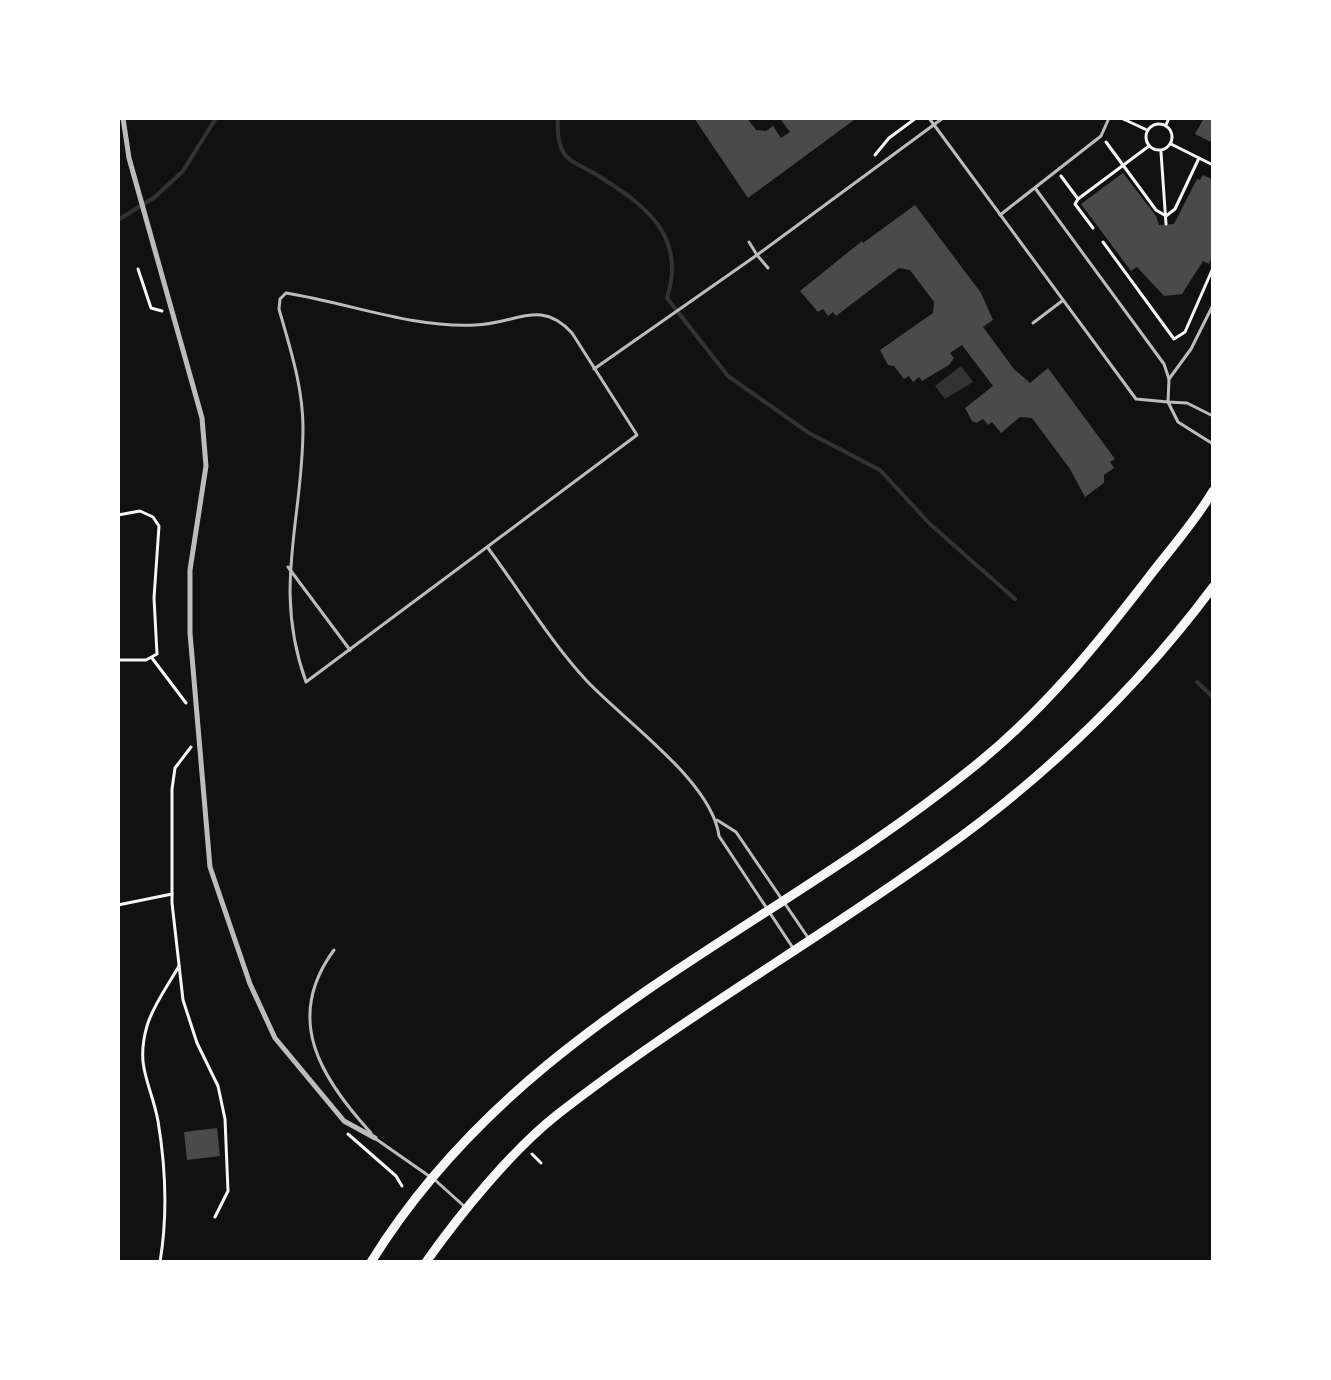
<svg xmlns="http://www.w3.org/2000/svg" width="1331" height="1380" font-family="'PT Sans',sans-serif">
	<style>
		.water { fill: #333 }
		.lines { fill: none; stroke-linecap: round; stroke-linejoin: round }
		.stream { stroke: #333; stroke-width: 4 }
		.building { fill: #4a4a4a }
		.path { stroke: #f5f5f5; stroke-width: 3 }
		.service { stroke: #bcbcbc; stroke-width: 3 }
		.pedestrian { stroke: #bcbcbc; stroke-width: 5 }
		.secondary { stroke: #f5f5f5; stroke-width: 9 }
	</style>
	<rect width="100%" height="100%" fill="#111"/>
	<path class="water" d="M961,366L973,382L945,399L935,386Z"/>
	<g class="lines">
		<g class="stream">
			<path d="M558,118C557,129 558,145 565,155C571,163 588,169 597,175C645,205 687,235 667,298L728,376L809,433L880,470L930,524L1015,599"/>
			<path d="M118,220L155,197L183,171L216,118"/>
			<path d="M1197,682L1213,697"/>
		</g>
	</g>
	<g class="building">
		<path d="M694,118H747L756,130L766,131L773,126L781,138L790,132L781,120L784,118L854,120L748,198Z"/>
		<path d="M1204,118H1213V143L1195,134Z"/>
		<path d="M1123,173L1156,216L1159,225L1174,224L1197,179L1200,180L1203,175L1213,180V255L1209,264L1203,261L1182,294L1164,296L1137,267L1131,271L1081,204Z"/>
		<path d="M915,205L981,293L993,320L983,327L1014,369L1030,383L1048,368L1115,459L1110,462L1114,468L1104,475V483L1085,497L1070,469L1032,418L1020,417L1001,433L992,422L988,425L983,419L976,423L972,421L965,408L993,386L962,345L950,353L954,358L949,365L922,381L919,377L913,382L909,376L904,379L894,366L888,365L880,350L933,313L934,302L910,270L899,268L836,316L833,312L828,316L823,309L818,312L800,291L862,241L863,243Z"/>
		<path d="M217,1128L220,1156L187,1160L184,1132Z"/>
	</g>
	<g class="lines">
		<g class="path">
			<path d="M1121,118L1147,130"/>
			<circle cx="1159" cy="137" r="13"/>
			<path d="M1166,125L1169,118"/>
			<path d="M1106,142L1156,210L1166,216L1175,209L1199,158"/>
			<path d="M1171,144L1213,165"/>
			<path d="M1161,152L1166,224"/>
			<path d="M875,155L889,138L916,118"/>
			<path d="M1061,176L1078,199"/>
			<path d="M1093,228L1075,204L1078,199L1149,146"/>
			<path d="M1103,242L1174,339L1185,332L1213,268"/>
			<path d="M138,269L151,308L162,311"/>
			<path d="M118,515L140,511L153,517L159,526L154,598L157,654L146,660H118"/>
			<path d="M152,658L186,703"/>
			<path d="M191,747L175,768L172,789V903L183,1000L197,1043L218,1086L225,1119L228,1191L215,1217"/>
			<path d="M118,905L172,894"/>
			<path d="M348,1134L396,1176L402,1186"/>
			<path d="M532,1154L541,1163"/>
			<path d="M160,1262C168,1214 166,1169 158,1121C151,1083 135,1068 147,1026C153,1005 169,984 179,966"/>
		</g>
		<g class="service">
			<path d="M929,118L1136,399L1168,402L1169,379L1164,364L1035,188"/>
			<path d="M1000,215L1101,136L1109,118"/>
			<path d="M768,268L757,255L943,118"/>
			<path d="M286,293C349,303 411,328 475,325C516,324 540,298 572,333L637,435L306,682C272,587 303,521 303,428C303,387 290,348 279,309L280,299Z"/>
			<path d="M1033,323L1062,301"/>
			<path d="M594,369L757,255L749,242"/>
			<path d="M1169,379L1191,349L1213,305"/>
			<path d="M1213,416L1187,403L1168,402L1178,422L1213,444"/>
			<path d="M488,548C520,591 550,641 586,680C624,721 712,781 719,836L793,948"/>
			<path d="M288,567L350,650"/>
			<path d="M717,820L736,832L809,939"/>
			<path d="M334,950C283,1019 321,1078 371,1133"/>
			<path d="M376,1139L429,1176"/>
			<path d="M435,1180L465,1207"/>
		</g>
		<path class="pedestrian" d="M123,118L129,158L202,418L206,466L190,570V633L210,867L250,984L275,1038L344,1121L375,1138"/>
		<g class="secondary">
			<path d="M371,1262C519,1023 769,934 977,764C1045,709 1099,642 1152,573C1173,546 1196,520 1213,491"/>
			<path d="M426,1262C460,1214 512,1150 558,1114C680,1019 816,941 941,851C1045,777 1137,689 1213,587"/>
		</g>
	</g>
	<rect width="1331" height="1380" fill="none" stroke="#ffffff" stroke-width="240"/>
</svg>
